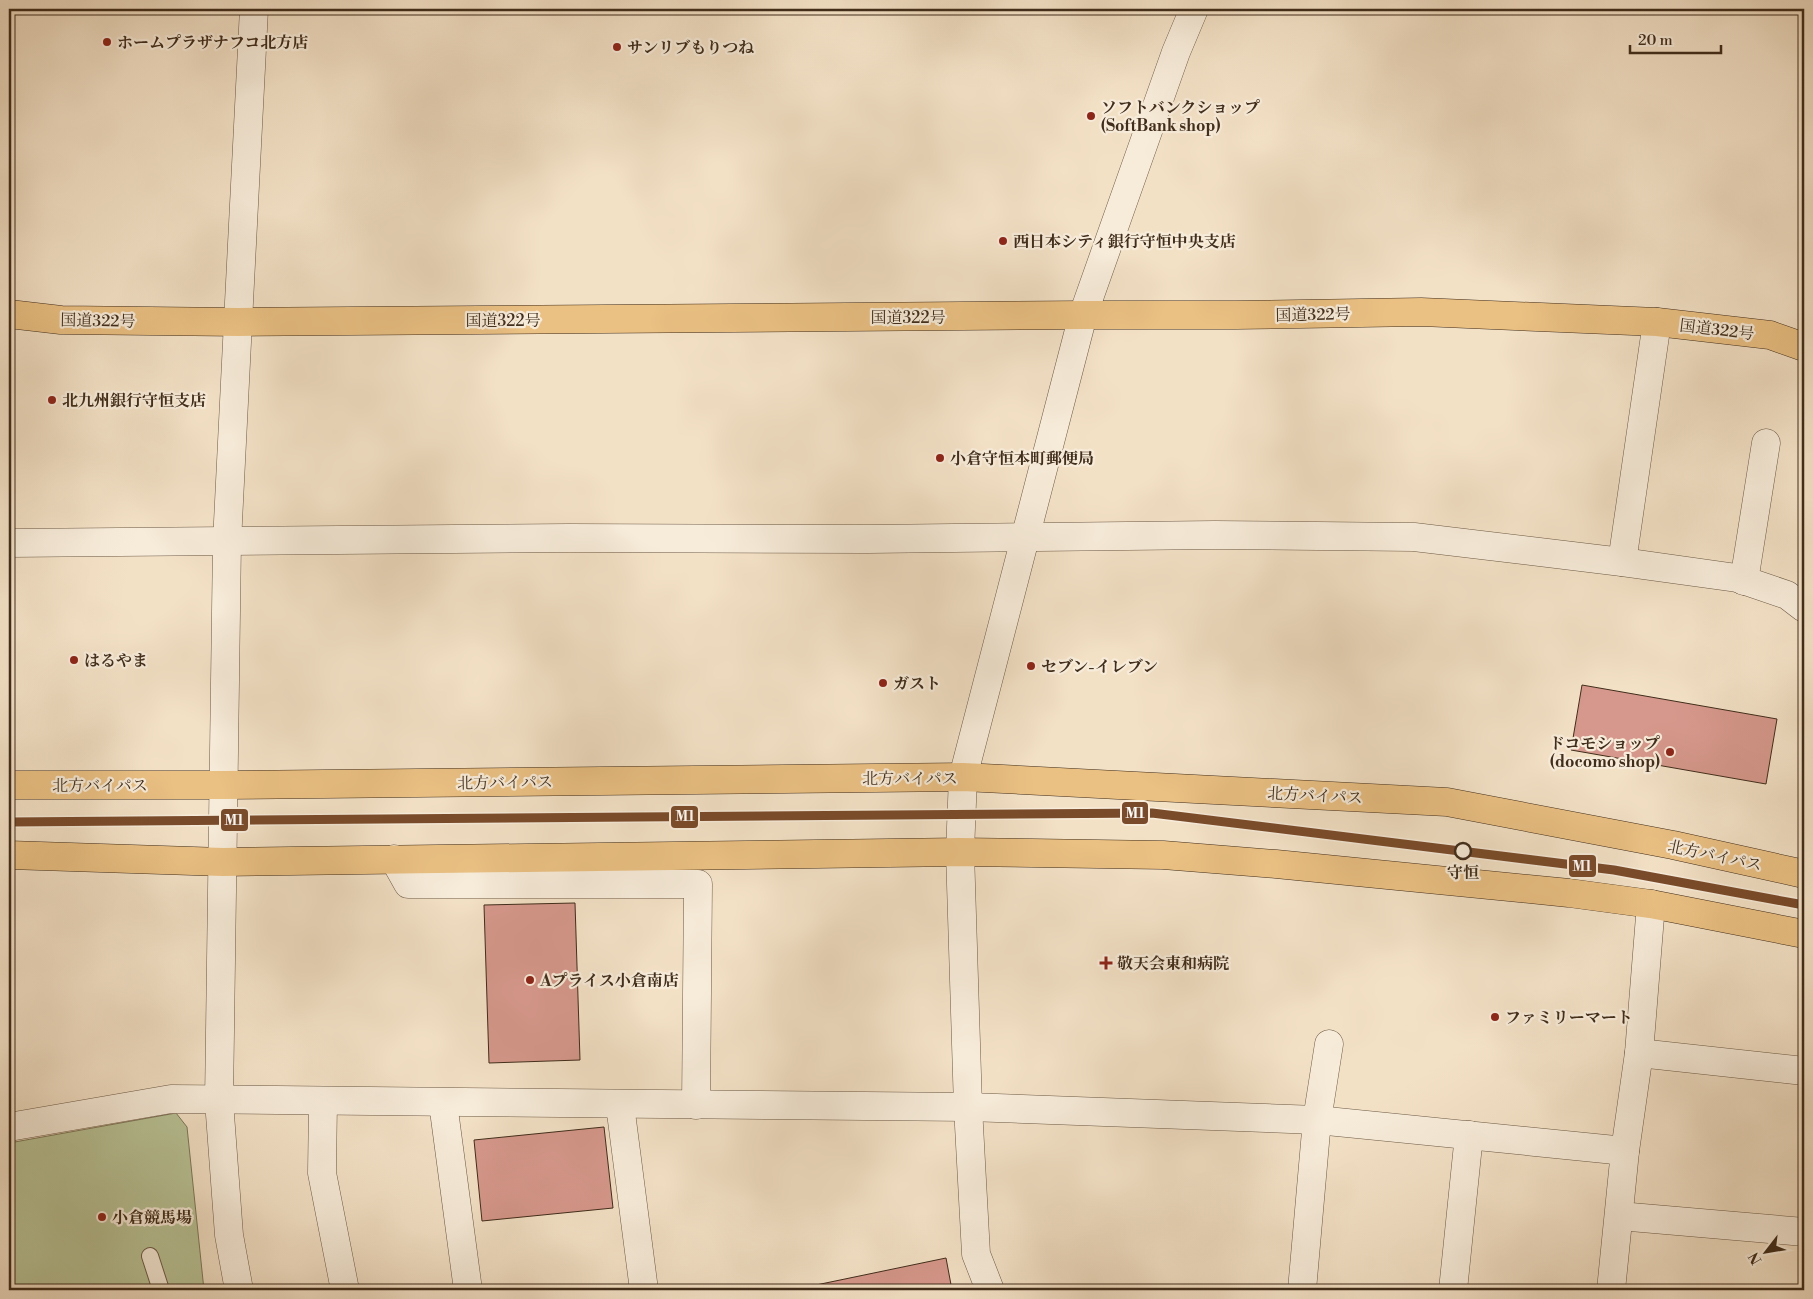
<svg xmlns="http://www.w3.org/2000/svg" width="1813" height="1299" font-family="'Libre Bodoni','Noto Serif JP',serif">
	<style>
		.green { fill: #b8c397; stroke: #7c7859 }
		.building { fill: #d6988c; stroke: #402d1b }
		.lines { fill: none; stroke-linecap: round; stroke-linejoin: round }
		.service-casing { stroke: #6d5a46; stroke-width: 18 }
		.minor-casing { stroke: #6d5a46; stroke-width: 29 }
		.tertiary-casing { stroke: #6d5a46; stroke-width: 29 }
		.trunk-casing { stroke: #402d1b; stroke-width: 29 }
		.service { stroke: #f7ecda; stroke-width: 16 }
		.minor { stroke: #f7ecda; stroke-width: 28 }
		.tertiary { stroke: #f7ecda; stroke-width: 28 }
		.trunk { stroke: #eac083; stroke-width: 28 }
		.metro-1-casing { stroke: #f7ecda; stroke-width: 12 }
		.metro-1 { stroke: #7a4b2a; stroke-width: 9 }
		.poi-dot { fill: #8f2418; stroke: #f7ecda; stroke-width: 2 }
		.stop-dot { fill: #f7ecda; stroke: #402d1b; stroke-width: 2.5 }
		.labels { text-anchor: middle; stroke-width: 4.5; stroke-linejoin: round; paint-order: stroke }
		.poi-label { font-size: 16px; font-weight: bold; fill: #402d1b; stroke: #f7ecda; text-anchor: start }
		.street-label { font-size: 16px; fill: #402d1b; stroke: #f7ecda }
		.stop-label { font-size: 16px; font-weight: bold; fill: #402d1b; stroke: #f7ecda }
		.line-badge { stroke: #f7ecda; stroke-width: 2 }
		.badge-label { font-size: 14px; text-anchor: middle; font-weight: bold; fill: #fff }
	</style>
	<rect width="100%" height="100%" fill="#f3e1c6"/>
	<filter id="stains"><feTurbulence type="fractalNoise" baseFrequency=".004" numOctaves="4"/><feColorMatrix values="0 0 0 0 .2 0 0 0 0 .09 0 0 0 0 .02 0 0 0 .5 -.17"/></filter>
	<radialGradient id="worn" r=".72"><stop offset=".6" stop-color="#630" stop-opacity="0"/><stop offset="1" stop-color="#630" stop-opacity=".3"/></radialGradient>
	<path class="green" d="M176,1113L187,1127L204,1290H9V1143Z"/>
	<g class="building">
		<path d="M1582,685L1777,719L1766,784L1571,750Z"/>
		<path d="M575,903L580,1060L489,1063L484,905Z"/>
		<path d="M604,1127L613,1208L482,1221L474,1140Z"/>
		<path d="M946,1258L952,1290H792Z"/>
	</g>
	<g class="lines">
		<g class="service-casing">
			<path id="service" d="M150,1256L161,1290"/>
		</g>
		<g class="minor-casing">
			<g id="minor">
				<path d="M238,322L254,9"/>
				<path d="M9,543L569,538L868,539L1215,535L1414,537L1622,562L1737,578L1787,595L1804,608"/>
				<path d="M1622,562L1657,322"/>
				<path d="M1744,581L1766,443"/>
				<path d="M960,852L968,1107L976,1254L990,1290"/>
				<path d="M394,859L408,884H698L696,1105"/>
				<path d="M1639,1053L1804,1071"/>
				<path d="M323,1102L322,1173L345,1290"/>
				<path d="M443,1103L468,1290"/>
				<path d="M620,1105L644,1290"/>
				<path d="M9,1127L171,1099L968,1107L1317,1120L1625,1151"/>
				<path d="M1619,1216L1804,1232"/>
				<path d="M1302,1290L1317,1120L1329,1044"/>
				<path d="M1453,1290L1469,1135"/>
				<path d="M1611,1290L1625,1151L1639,1053L1651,904"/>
			</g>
		</g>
		<g class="tertiary-casing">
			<g id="tertiary">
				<path d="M238,322L227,542L219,1101L229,1235L239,1290"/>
				<path d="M960,852L963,777L1083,315L1176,52L1194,9"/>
			</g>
		</g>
		<g class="trunk-casing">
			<g id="trunk">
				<path d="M9,314L61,320L238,322L1083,315H1236L1421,312L1657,322L1770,335L1804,347"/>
				<path d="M9,785H223L963,777L1447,802L1673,845L1804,874"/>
				<path d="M9,855L223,862L960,852L1163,855L1276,864L1569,893L1651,904L1804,934"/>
			</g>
		</g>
		<use href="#service" class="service"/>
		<use href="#minor" class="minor"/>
		<use href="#tertiary" class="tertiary"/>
		<use href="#trunk" class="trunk"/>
		<g class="metro-1-casing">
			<path id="metro-1" d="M9,822L1152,813L1614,870L1804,905"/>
		</g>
		<use href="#metro-1" class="metro-1"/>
	</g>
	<g class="poi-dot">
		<circle cx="107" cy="42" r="5"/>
		<circle cx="617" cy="47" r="5"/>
		<circle cx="1091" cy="116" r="5"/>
		<circle cx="1003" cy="241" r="5"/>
		<circle cx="52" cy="400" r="5"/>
		<circle cx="940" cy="458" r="5"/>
		<circle cx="74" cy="660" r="5"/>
		<circle cx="1031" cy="666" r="5"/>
		<circle cx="883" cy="683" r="5"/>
		<circle cx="1670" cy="752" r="5"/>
		<path d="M1103.5 955.5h5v5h5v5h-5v5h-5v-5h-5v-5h5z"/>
		<circle cx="530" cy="980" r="5"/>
		<circle cx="1495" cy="1017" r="5"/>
		<circle cx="102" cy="1217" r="5"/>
	</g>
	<circle class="stop-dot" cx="1463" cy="851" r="8"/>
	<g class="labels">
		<g class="poi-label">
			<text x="117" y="48">ホームプラザナフコ北方店</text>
			<text x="627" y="53">サンリブもりつね</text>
			<text x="1101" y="113">ソフトバンクショップ<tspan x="1101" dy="18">(SoftBank shop)</tspan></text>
			<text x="1013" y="247">西日本シティ銀行守恒中央支店</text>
			<text x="62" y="406">北九州銀行守恒支店</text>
			<text x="950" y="464">小倉守恒本町郵便局</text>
			<text x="84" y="666">はるやま</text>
			<text x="1041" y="672">セブン-イレブン</text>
			<text x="893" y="689">ガスト</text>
			<text x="1660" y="749" text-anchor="end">ドコモショップ<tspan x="1660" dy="18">(docomo shop)</tspan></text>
			<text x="1117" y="969">敬天会東和病院</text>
			<text x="540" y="986">Aプライス小倉南店</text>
			<text x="1505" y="1023">ファミリーマート</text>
			<text x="112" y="1223">小倉競馬場</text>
		</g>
		<g class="street-label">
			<text transform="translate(1313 314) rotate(-1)" y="6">国道322号</text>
			<text x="908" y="323">国道322号</text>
			<text transform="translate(98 320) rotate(1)" y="6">国道322号</text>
			<text x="503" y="326">国道322号</text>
			<text transform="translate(1717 329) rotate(7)" y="6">国道322号</text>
			<text x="910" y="784">北方バイパス</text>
			<text transform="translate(505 782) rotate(-1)" y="6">北方バイパス</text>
			<text x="100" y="791">北方バイパス</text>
			<text transform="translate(1315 795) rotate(3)" y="6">北方バイパス</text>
			<text transform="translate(1715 855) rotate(12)" y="6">北方バイパス</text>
		</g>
		<g class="stop-label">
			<text x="1463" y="878">守恒</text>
		</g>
	</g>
	<g class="line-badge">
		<rect x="1121" y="801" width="28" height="24" rx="5" fill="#7a4b2a"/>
		<rect x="670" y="805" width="29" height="24" rx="5" fill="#7a4b2a"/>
		<rect x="220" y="808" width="29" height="24" rx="5" fill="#7a4b2a"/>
		<rect x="1568" y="854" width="29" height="24" rx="5" fill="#7a4b2a"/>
	</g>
	<g class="badge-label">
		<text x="1135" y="818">M1</text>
		<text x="685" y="821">M1</text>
		<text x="234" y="825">M1</text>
		<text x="1582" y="871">M1</text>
	</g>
	<rect width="1813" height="1299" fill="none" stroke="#f3e1c6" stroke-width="30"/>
	<rect x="10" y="10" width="1793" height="1279" fill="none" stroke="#402d1b" stroke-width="2.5"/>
	<rect x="15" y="15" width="1783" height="1269" fill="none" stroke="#402d1b"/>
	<g transform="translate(1766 1252) rotate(239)" stroke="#f7ecda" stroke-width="4" paint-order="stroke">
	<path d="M0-4L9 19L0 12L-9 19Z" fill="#402d1b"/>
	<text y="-8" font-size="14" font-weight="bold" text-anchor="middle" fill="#402d1b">N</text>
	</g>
	<path d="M1630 45v8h91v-8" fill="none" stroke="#402d1b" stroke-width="2.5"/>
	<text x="1638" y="45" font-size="15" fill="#402d1b" stroke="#f7ecda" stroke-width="4" paint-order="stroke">20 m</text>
	<rect width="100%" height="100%" filter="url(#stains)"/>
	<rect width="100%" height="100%" fill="url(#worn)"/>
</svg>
